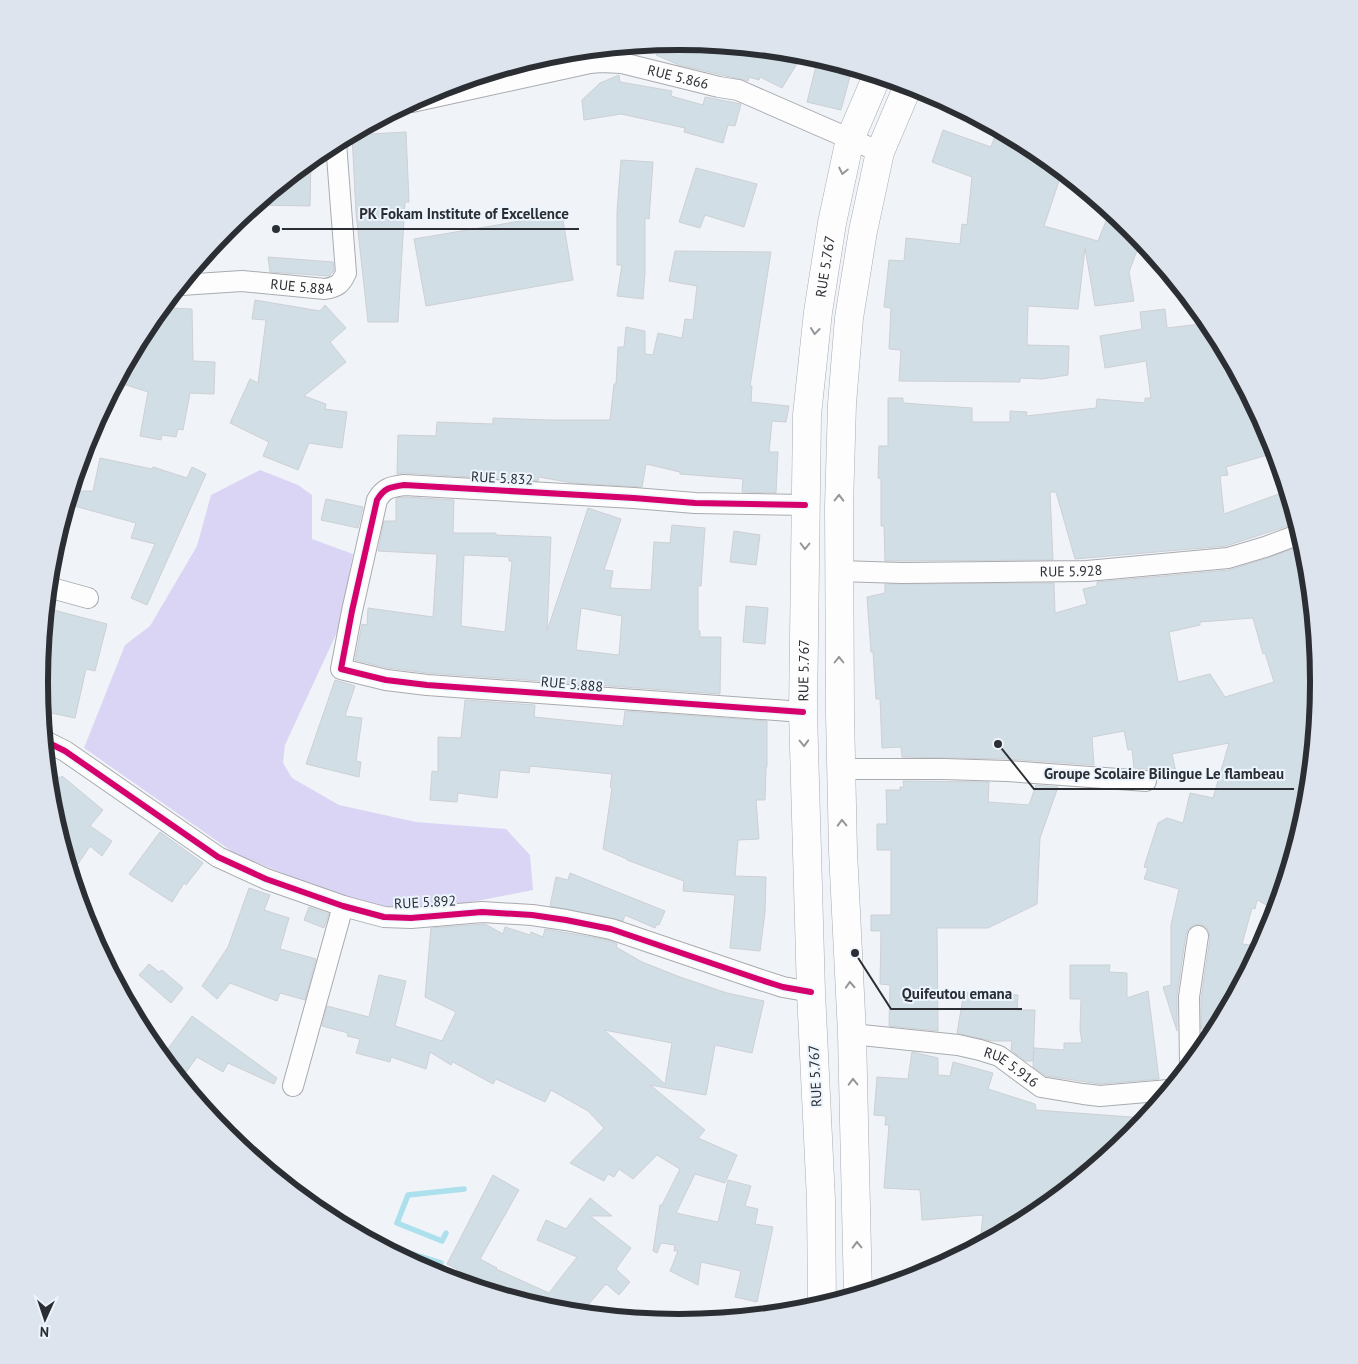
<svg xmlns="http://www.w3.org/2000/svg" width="1358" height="1364" font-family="'PT Sans',sans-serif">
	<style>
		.green { fill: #dad5f4 }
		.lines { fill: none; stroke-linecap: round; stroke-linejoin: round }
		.stream { stroke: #ace0ec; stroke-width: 5.5 }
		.building { fill: #d2dee5; stroke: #cdd0d4; fill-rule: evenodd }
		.minor-casing { stroke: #a8abaf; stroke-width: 22 }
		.trunk-casing { stroke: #a8abaf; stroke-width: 29 }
		.minor { stroke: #fdfdfe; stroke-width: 20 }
		.trunk { stroke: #fdfdfe; stroke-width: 28 }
		.cycleway-casing { stroke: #ecf4fd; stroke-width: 9 }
		.cycleway { stroke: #d6006c; stroke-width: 6 }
		.oneway { stroke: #949698 }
		.labels { text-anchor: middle; stroke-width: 4; stroke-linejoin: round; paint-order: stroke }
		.street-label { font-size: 14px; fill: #2b2e32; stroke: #ecf4fd }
		.rim { fill: none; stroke: #2b2e32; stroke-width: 6 }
		.leader { fill: none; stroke: #2b2e32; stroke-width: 2 }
		.callout-dot { fill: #2b2e32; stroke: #ecf4fd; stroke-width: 2 }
		.callout-label { font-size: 15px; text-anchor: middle; font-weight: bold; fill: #2b2e32; stroke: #ecf4fd; stroke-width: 4; stroke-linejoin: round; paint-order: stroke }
	</style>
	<rect width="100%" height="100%" fill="#f0f4f9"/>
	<path class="green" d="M260,470L298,485L312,495V539L353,554L339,628L285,745L283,763L292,778L339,805L416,822L506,829L530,855L533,890L436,909L364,905L237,855L84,748L125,645L150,626L197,546L211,495Z"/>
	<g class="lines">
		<g class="stream">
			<path d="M446,1233L442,1241L397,1223L408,1195L464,1189"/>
			<path d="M409,1260L412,1254L441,1263"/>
		</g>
	</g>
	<g class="building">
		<path d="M679,42L702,44L803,54L782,88L760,77L759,80L749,77L748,81L679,65L656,55L661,44Z"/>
		<path d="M818,58L852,69L841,110L807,102Z"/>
		<path d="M619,75L620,82L672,91L671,96L703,105L705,97L741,104L735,126L728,125L723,143L684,132L685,128L621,114L584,120L582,100L600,83Z"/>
		<path d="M943,130L991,147L997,130L1035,150L1062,172L1044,226L1098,241L1110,211L1132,229L1141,240L1129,272L1134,301L1095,306L1085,248L1078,309L1028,306L1027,345L1069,346L1068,375L1042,379L1020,378V382L899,381L901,350L889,349L891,308L884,307L889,260L904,261L906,238L960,244L962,224L967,225L972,177L932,162Z"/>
		<path d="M406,132L409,202H405L398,322H368L356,213L352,135Z"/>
		<path d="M311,160L310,206L256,205Z"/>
		<path d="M621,160L653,162L649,219L645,218V272L643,299L617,296L622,265H617V212Z"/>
		<path d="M696,168L757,184L744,227L705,215L700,228L679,222Z"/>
		<path d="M562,214L573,280L426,306L414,239Z"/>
		<path d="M675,251L771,252L750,386H752L751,402L789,406L786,422L772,421L769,452H778L776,493L742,492L743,479L680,474V472L646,464L642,487L573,483L539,477L538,481L404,473L397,474L398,435L436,436L437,422L493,424V418L550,420H610L614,384H616L618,347H624L626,327L645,331V354L653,355L658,333L682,338L685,319L693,320L697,286L669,281Z"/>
		<path d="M268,257L333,262L334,271L329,276L270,272Z"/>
		<path d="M255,300L320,311L325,305L346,328L330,342L346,362L304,396L326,404L325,409L347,412L342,448L309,443L298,470L263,456L269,442L230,423L250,379L258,383L266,320L252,319Z"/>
		<path d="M167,308L192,309L193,361L215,362L214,394L190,393L183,430L178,429L176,437L162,435L161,440L140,436L148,392L117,382L147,326L155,316L167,315Z"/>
		<path d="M1165,309L1167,328L1209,323L1212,327L1271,437L1275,453L1226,467L1228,475L1220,476L1224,514L1287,491L1297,523L1226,546L1075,559L1056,492H1050L1053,560L885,561L884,526H881V479L878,478L879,446H888V398H903V403L972,408V422H1010V411L1027,412L1026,416L1096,408L1097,399L1145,403V398H1151L1146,361L1105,368L1100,336L1142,329L1140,312Z"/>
		<path d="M100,458L152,469L153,467L187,478L192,467L206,474L147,605L131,598L155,544L131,538L136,523L67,504L71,491H93Z"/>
		<path d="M405,497L454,500L453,533H496V535L551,537L547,631L588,508L621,519L604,570L613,571L610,588L651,590L654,542L670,543L672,525L705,528L701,586H698V630L700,631V637H721L720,694L428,673L388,668L355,660L362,624L367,625L368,608L433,617L437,554L378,551L384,521H396V498ZM464,555L509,557V561H512L505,632L461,626ZM581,608L622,616L619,655L576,650Z"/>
		<path d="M326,499L363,507L358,528L321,520Z"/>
		<path d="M734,531L760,535L756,565L730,562Z"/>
		<path d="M1303,545L1307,557L1319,682L1307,807L1276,910L1257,900L1255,909L1252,908L1242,944L1260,946L1217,1028L1201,1029V998L1210,938L1209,932L1206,927L1200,924L1194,925L1188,929L1186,934L1177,995V1031L1163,987L1171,985V925L1179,889L1144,879L1148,868L1144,867L1158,823L1167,818L1183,823L1190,793L1213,798L1229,743L1172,754L1176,772L1155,773L1147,769L1134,768L1132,749L1128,750L1124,731L1092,737L1094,765L1007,759L902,757L901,747L882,748L880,699H876L873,652H871L867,597L885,593V584L1054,583L1055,613L1087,604L1083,589L1097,586V582L1229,570L1268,558ZM1253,618L1263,654L1265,653L1274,682L1225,697L1210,674L1178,682L1169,632L1200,625V622Z"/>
		<path d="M746,606L768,608L765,644L743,642Z"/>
		<path d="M46,608L107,624L95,671L86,669L75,718L42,711L39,682Z"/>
		<path d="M335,680L355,686L345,716L362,718L356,761L361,762L359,777L306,764Z"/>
		<path d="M465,700L535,705L534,717L623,726L625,711L767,721V767H766L765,800H756L759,839L738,840L735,876L766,877L765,912L760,951L730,948L735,895L683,891L684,881L627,860V859L603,849L612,788L610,787L612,774L530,766L529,773L500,770L497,798L458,793L457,802L430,800L432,771L438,772V737L461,738Z"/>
		<path d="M47,768L60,778L62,776L103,810L90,826L112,841L102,856L90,846L78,864L65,854L59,835L65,828L55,819L51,807Z"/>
		<path d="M903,781L989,782L988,802L1029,805L1036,785L1058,787L1040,838L1037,904L988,928H937L938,1031L889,1026L890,985L880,984L881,931H871V915H891V850H877V824H887L886,790H900V787H904Z"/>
		<path d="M160,832L203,863L186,885L184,883L172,902L129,874Z"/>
		<path d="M570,873L665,911L659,925L657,924L655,928L625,915L623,921L550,906L556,877L568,880Z"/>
		<path d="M249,888L270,895L264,910L289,918L280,949L316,959L305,1000L280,993L277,1001L230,983L217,999L202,986L228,947Z"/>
		<path d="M309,907L329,914L324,928L304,920Z"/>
		<path d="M485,924L503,934L505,927L530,935L531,932L543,937L545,929L608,940L617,944L616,947L642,962L680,977L727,993L764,1001L752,1053L715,1045L706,1095L650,1085L705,1130L698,1138L737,1155L725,1183L695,1174L676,1213L718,1222L728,1180L751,1186L745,1206L758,1209L755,1224L773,1227L757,1302L735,1297L741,1271L701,1262L698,1285L670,1271L678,1251H674L675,1245L661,1243L657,1253L653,1251L660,1205H662L680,1169L657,1155L633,1179L619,1169L614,1177L608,1174L604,1181L570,1163L604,1128L588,1111L551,1090L545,1102L496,1079L493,1084L453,1062L451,1065L430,1052L426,1069L391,1057L390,1062L356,1053L360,1039L347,1036L348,1033L322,1026L327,1006L369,1017L379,975L406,981L395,1026L442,1041L456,1012L425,997L431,928ZM604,1030L672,1043L665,1084Z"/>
		<path d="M149,964L159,972L162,970L183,988L171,1003L139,975Z"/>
		<path d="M1070,965H1110L1109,972L1127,973V998L1148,991L1159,1079L1100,1084L1046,1076L1033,1067L1034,1048L1064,1050V1043H1082L1080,1030L1081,999H1070Z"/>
		<path d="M964,992L1018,995L1017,1010H1035L1033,1061H1025L1011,1050L1012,1041H991L957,1033Z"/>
		<path d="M192,1016L277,1078L274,1084L228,1063L223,1072L197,1057L181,1079L162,1057Z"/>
		<path d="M912,1052L938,1058V1075L950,1076L953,1062L993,1073L988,1089L1035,1104L1036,1110L1145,1118L1132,1135L1034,1214L980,1244L983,1215L922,1220L920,1190L884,1188L889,1125H885L886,1116L874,1115L877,1077L908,1079Z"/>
		<path d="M493,1175L519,1190L480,1259L497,1268L496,1269L549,1293L577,1257L537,1240L546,1220L566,1229L590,1198L612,1216H590L631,1248L616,1269L630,1282L619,1295L606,1284L581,1313L554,1310L450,1278L457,1269L447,1264Z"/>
	</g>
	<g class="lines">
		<g class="minor-casing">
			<g id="minor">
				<path id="s1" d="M412,102L590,63L601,62L622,63L719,87L738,90L880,152"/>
				<path id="s2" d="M181,285L242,281L325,289C337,287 341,284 346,273L336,143"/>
				<path id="s3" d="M839,571L902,573L1087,571L1228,558L1265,547L1300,534"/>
				<path d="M48,587L88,598"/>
				<path d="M803,712L427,685L386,680L341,669L352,611L377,500C384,488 390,487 404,485L634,498L695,503L805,505"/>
				<path d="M45,741L65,751L218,857L266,879L343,906L384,917L411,918L482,912L532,915L566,920L611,929L758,979L783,987L811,992"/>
				<path d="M841,769H944L1007,771L1146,781"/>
				<path id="s4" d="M852,1034L958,1045L980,1050L999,1056L1041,1087L1083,1094L1100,1096L1169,1090"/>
				<path d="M1190,1064L1189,997L1198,936"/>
				<path d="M293,1086L343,906"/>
			</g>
		</g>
		<g class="trunk-casing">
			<g id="trunk">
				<path d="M858,1294L852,1034L843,851L840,714L839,506L842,404L849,318L863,231L880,152L908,86"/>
				<path id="s5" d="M822,1305L821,1200L811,992L803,712L807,415L818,312L832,223L850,139L877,76"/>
			</g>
		</g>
		<use href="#minor" class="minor"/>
		<use href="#trunk" class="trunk"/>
		<g class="cycleway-casing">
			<g id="cycleway">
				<path d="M803,712L427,685L386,680L341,669L352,611L377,500C384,488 390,487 404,485L634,498L695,503L805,505"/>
				<path d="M45,741L65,751L218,857L266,879L343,906L384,917L411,918L482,912L532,915L566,920L611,929L758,979L783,987L811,992"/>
			</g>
		</g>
		<use href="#cycleway" class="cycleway"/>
	</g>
	<defs><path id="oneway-chevron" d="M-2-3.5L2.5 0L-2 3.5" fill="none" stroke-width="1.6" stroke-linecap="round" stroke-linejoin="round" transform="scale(1.25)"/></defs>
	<g class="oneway">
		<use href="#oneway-chevron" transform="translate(843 171) rotate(102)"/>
		<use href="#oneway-chevron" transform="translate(815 331) rotate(96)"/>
		<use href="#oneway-chevron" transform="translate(839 498) rotate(-89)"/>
		<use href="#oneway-chevron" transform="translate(805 546) rotate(91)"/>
		<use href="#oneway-chevron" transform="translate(839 660) rotate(-90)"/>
		<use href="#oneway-chevron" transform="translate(804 743) rotate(88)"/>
		<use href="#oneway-chevron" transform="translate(842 823) rotate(-91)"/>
		<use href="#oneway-chevron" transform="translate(850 985) rotate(-93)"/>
		<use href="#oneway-chevron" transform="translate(853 1082) rotate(-91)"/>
		<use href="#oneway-chevron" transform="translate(857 1245) rotate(-91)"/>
	</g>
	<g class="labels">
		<g class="street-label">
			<text dy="5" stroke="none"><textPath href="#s1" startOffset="272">RUE 5.866</textPath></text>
			<text dy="5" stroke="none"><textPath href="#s5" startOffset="1040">RUE 5.767</textPath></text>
			<text dy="5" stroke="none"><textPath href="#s2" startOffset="121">RUE 5.884</textPath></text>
			<text transform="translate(502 478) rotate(3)" y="5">RUE 5.832</text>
			<text dy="5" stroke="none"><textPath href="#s3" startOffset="232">RUE 5.928</textPath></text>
			<text dy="5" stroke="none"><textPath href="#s5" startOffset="635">RUE 5.767</textPath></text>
			<text transform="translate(572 684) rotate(5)" y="5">RUE 5.888</text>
			<text transform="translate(425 902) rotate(-3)" y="5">RUE 5.892</text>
			<text dy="5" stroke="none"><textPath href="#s4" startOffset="165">RUE 5.916</textPath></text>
			<text transform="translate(815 1076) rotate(-93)" y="5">RUE 5.767</text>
		</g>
	</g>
	<path d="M0 0H1358V1364H0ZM679 50H679A631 631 0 0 1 1310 681V683A631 631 0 0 1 679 1314H679A631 631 0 0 1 48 683V681A631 631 0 0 1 679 50Z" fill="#dde4ed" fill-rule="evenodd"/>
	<path class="rim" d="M679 50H679A631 631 0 0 1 1310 681V683A631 631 0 0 1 679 1314H679A631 631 0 0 1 48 683V681A631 631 0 0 1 679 50Z"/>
	<path class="leader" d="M276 229L349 229H579M998 744L1034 789H1294M855 953L891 1009H1022"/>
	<g class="callout-dot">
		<circle cx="276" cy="229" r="5"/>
		<circle cx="998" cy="744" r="5"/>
		<circle cx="855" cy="953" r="5"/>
	</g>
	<g class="callout-label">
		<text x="464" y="219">PK Fokam Institute of Excellence</text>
		<text x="1164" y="779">Groupe Scolaire Bilingue Le flambeau</text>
		<text x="957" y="999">Quifeutou emana</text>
	</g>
	<g transform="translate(45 1319) rotate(183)" stroke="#ecf4fd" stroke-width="4" paint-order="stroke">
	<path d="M0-4L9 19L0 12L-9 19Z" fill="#2b2e32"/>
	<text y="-8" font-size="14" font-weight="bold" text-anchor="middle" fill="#2b2e32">N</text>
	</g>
</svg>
